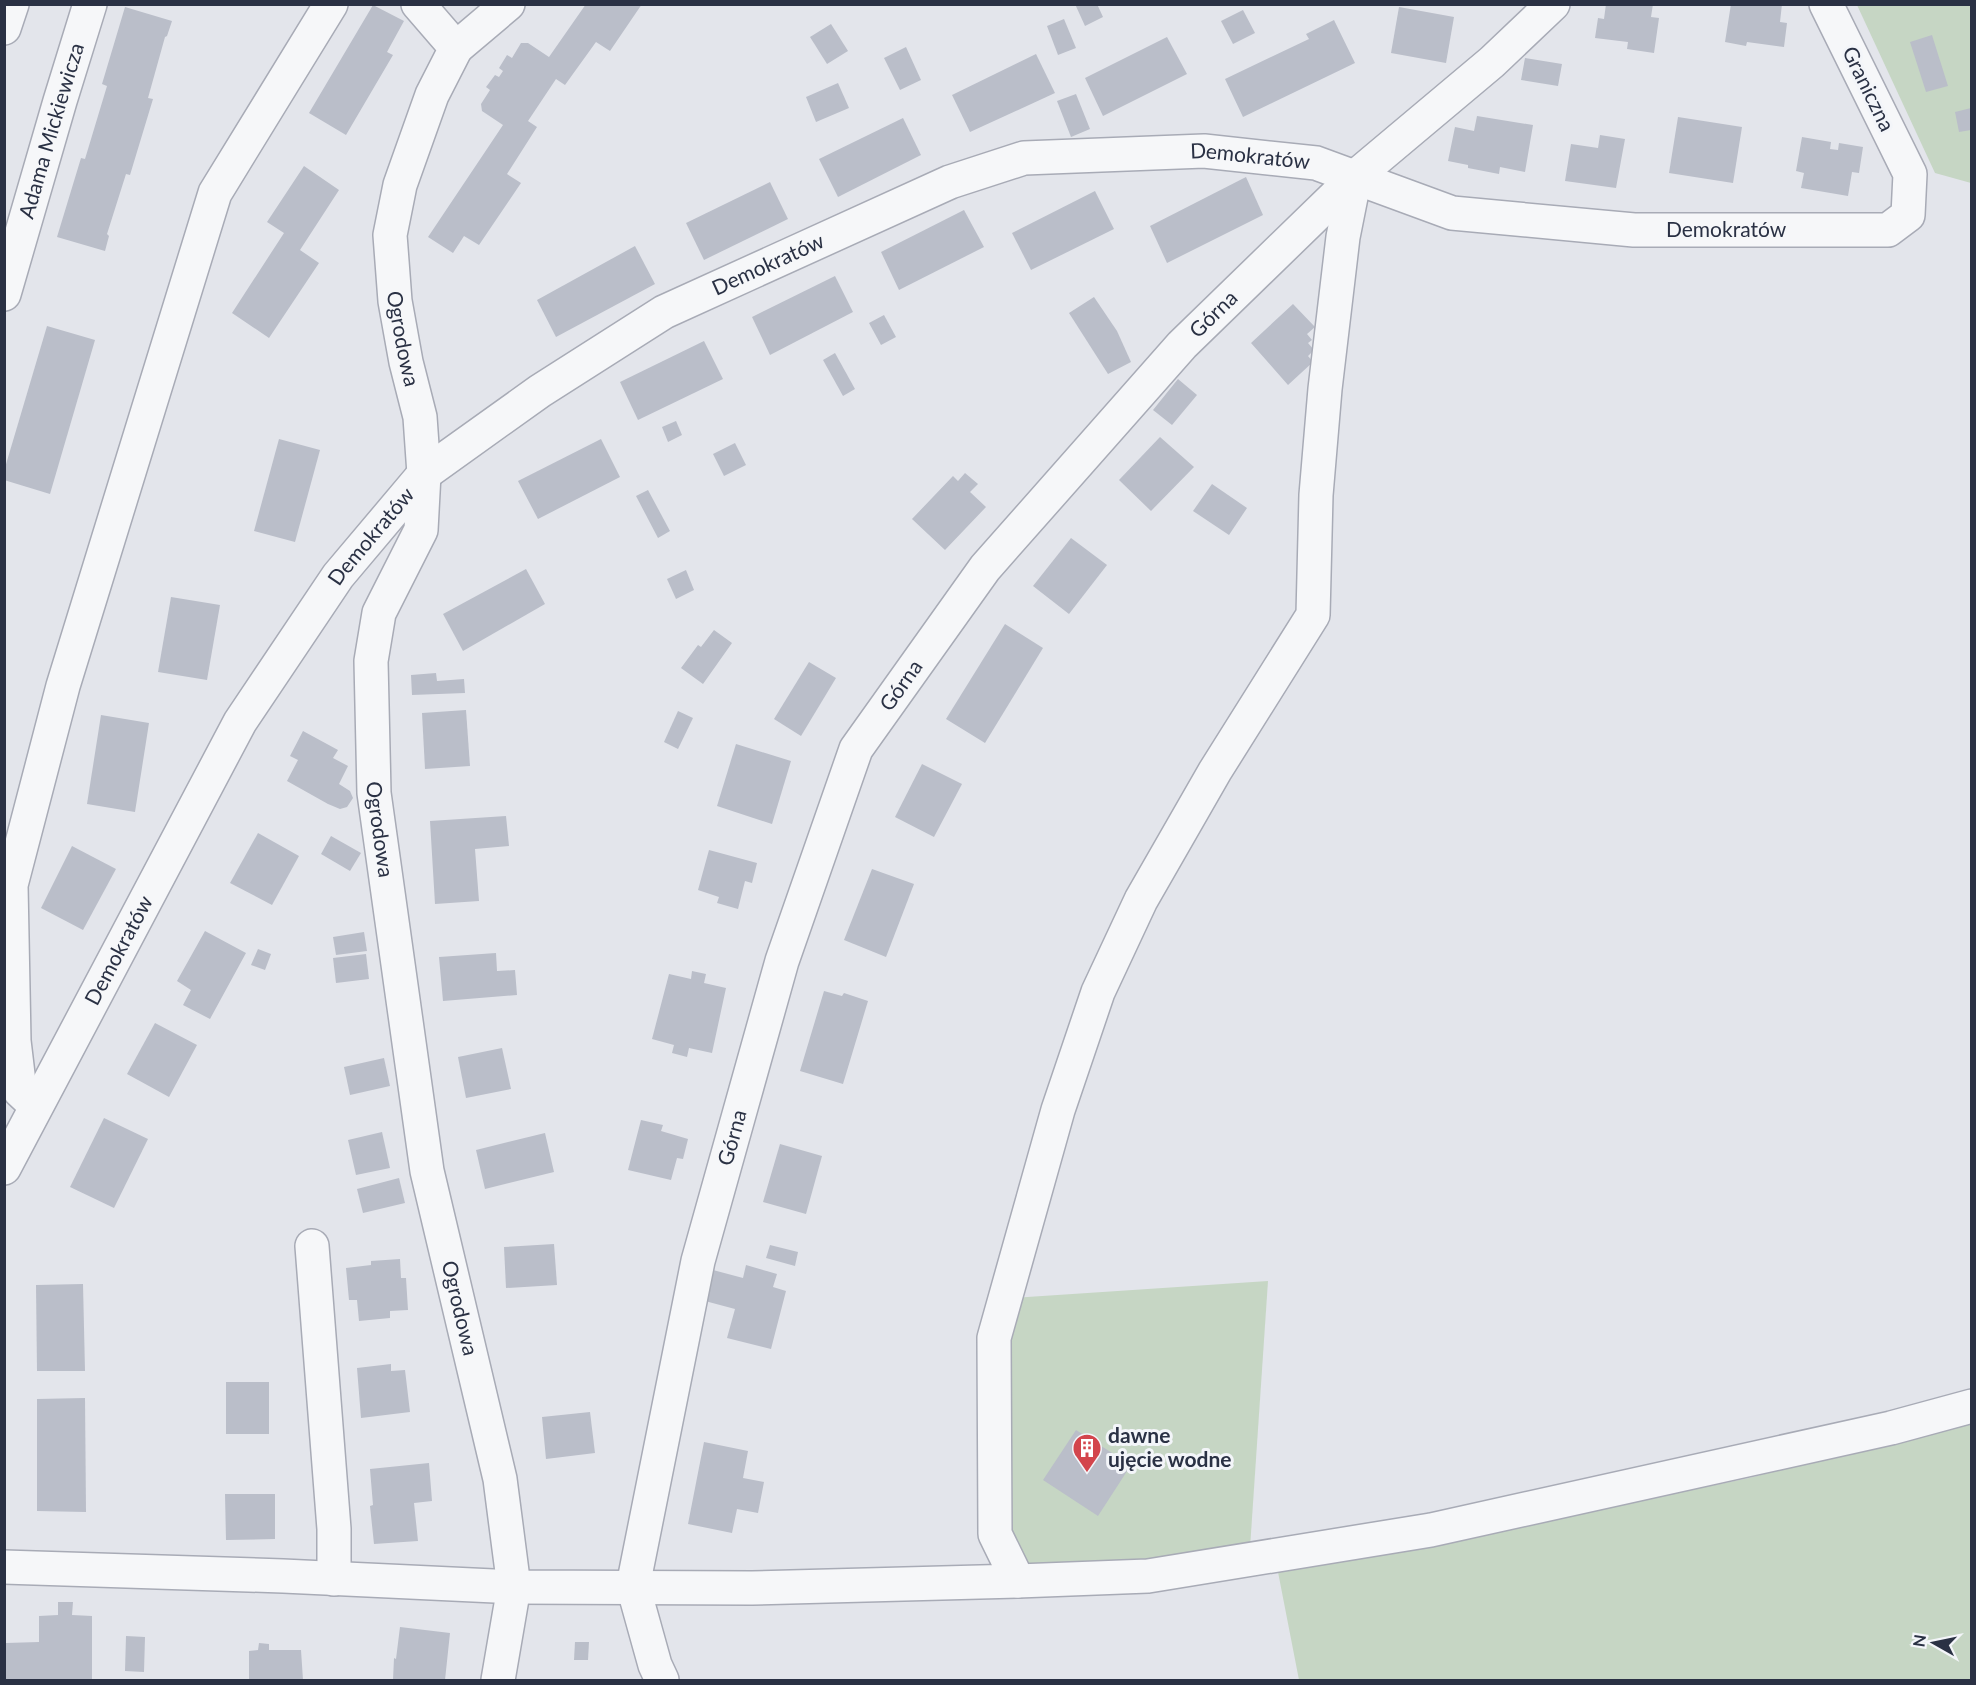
<svg xmlns="http://www.w3.org/2000/svg" width="1976" height="1685" font-family="Lato,sans-serif">
	<style>
		.green { fill: #c6d6c4 }
		.building { fill: #babec9 }
		.lines { fill: none; stroke-linecap: round; stroke-linejoin: round }
		.minor-casing { stroke: #a8abb6; stroke-width: 36 }
		.minor { stroke: #f6f7f9; stroke-width: 33 }
		.labels { text-anchor: middle; stroke-width: 6; stroke-linejoin: round; paint-order: stroke }
		.street-label { font-size: 21px; fill: #2a3144; stroke: #f3f5f9 }
		.poi-label { font-size: 21px; font-weight: bold; fill: #2a3144; stroke: #f3f5f9; text-anchor: start }
	</style>
	<rect width="100%" height="100%" fill="#e3e5eb"/>
	<g class="green">
		<path d="M1857,5H1971V183L1935,173Z"/>
		<path d="M1268,1281L1250,1548L1147,1569L1023,1572L1005,1531L1011,1298Z"/>
		<path d="M1971,1421V1680H1299L1278,1572L1520,1525L1749,1478Z"/>
	</g>
	<g class="building">
		<path d="M586,4H642L610,51L596,42L565,85L556,79L528,121L537,127L507,174L521,183L479,245L464,236L453,253L428,237L503,125L482,111L481,104L490,90L486,87L495,75L499,77L503,71L499,68L507,55L512,58L521,43H528L549,57Z"/>
		<path d="M1075,4H1097L1103,17L1085,26Z"/>
		<path d="M1606,4H1653L1651,17L1659,18L1654,53L1627,49L1628,42L1595,38L1598,18L1604,19Z"/>
		<path d="M1731,4H1782L1780,22L1787,23L1784,47L1747,42L1746,46L1725,42Z"/>
		<path d="M373,5L404,21L387,52L393,55L346,135L309,113Z"/>
		<path d="M125,7L172,21L167,36L165,37L148,98L153,99L130,175L126,174L107,234L109,236L105,251L57,237L81,158L85,159L107,86L102,84Z"/>
		<path d="M1399,7L1454,17L1446,63L1391,53Z"/>
		<path d="M1243,10L1255,33L1233,44L1221,21Z"/>
		<path d="M1064,19L1076,48L1058,55L1047,26Z"/>
		<path d="M1334,20L1355,63L1243,117L1225,79L1309,39L1306,34Z"/>
		<path d="M831,24L848,51L827,64L810,37Z"/>
		<path d="M1932,35L1948,86L1926,92L1910,42Z"/>
		<path d="M1167,37L1187,74L1103,116L1085,78Z"/>
		<path d="M906,47L921,80L900,90L884,58Z"/>
		<path d="M1036,54L1055,93L970,132L952,95Z"/>
		<path d="M1525,58L1562,64L1558,86L1521,80Z"/>
		<path d="M838,83L849,108L816,122L806,97Z"/>
		<path d="M1076,94L1090,129L1071,137L1057,101Z"/>
		<path d="M1971,108V130L1959,132L1955,112Z"/>
		<path d="M1477,116L1533,125L1525,172L1500,167L1499,174L1468,168V165L1448,161L1455,127L1474,131Z"/>
		<path d="M1678,117L1742,127L1733,183L1669,173Z"/>
		<path d="M903,118L921,155L838,197L819,159Z"/>
		<path d="M1600,135L1625,139L1616,188L1565,181L1571,144L1598,148Z"/>
		<path d="M1802,137L1831,142L1830,149L1838,150L1839,143L1863,147L1859,173L1852,172L1848,196L1801,188L1804,173L1796,171Z"/>
		<path d="M304,166L339,190L300,250L319,263L269,338L232,313L284,233L267,222Z"/>
		<path d="M1246,177L1263,215L1167,263L1150,226Z"/>
		<path d="M770,182L788,219L704,260L686,223Z"/>
		<path d="M1095,191L1114,229L1031,270L1012,233Z"/>
		<path d="M964,210L984,247L899,290L881,252Z"/>
		<path d="M635,246L655,284L556,337L537,300Z"/>
		<path d="M835,276L853,312L770,355L752,317Z"/>
		<path d="M1094,297L1117,331L1131,362L1108,374L1069,313Z"/>
		<path d="M1293,304L1315,327L1307,334L1312,340L1308,343L1314,350L1308,356L1313,362L1288,385L1251,343Z"/>
		<path d="M884,315L896,337L881,345L869,323Z"/>
		<path d="M47,326L95,340L50,494L4,480V471Z"/>
		<path d="M704,341L723,379L638,420L620,382Z"/>
		<path d="M835,353L855,389L843,396L823,360Z"/>
		<path d="M1178,379L1197,395L1172,425L1153,410Z"/>
		<path d="M676,421L682,435L668,442L662,427Z"/>
		<path d="M1160,437L1194,467L1151,511L1119,480Z"/>
		<path d="M279,439L320,450L295,542L254,531Z"/>
		<path d="M601,439L620,477L538,519L518,481Z"/>
		<path d="M735,443L746,465L724,476L713,454Z"/>
		<path d="M965,473L978,484L970,492L986,507L945,550L912,519L953,476L958,481Z"/>
		<path d="M1212,484L1247,508L1229,535L1193,511Z"/>
		<path d="M648,490L670,531L658,538L636,496Z"/>
		<path d="M1071,538L1107,565L1069,614L1033,586Z"/>
		<path d="M526,569L545,604L463,651L443,614Z"/>
		<path d="M686,570L694,590L676,599L667,579Z"/>
		<path d="M171,597L220,605L207,680L158,672Z"/>
		<path d="M1005,624L1043,648L985,743L946,719Z"/>
		<path d="M714,630L732,643L703,684L681,668L698,645L701,647Z"/>
		<path d="M809,662L836,678L801,736L774,719Z"/>
		<path d="M436,673L437,681L464,679L465,693L412,695L411,675Z"/>
		<path d="M466,710L470,766L425,769L422,713Z"/>
		<path d="M678,711L693,718L678,749L664,742Z"/>
		<path d="M101,715L149,723L135,812L87,804Z"/>
		<path d="M303,731L338,750L333,758L348,766L339,784L350,791L353,798L347,807L340,809L328,804L287,781L298,760L290,756Z"/>
		<path d="M736,744L791,761L772,824L717,806Z"/>
		<path d="M922,764L962,784L934,837L895,817Z"/>
		<path d="M506,816L509,846L475,849L479,901L435,904L430,821Z"/>
		<path d="M258,833L299,856L272,905L230,883Z"/>
		<path d="M331,836L361,853L350,871L321,854Z"/>
		<path d="M72,846L116,869L83,930L41,908Z"/>
		<path d="M709,850L757,863L752,883L745,881L738,909L717,903L719,897L698,890Z"/>
		<path d="M872,869L914,884L886,957L844,940Z"/>
		<path d="M205,931L246,953L210,1019L183,1005L191,990L177,981Z"/>
		<path d="M364,932L367,951L336,955L333,937Z"/>
		<path d="M258,949L271,954L265,970L251,965Z"/>
		<path d="M496,953L497,971L515,970L517,995L443,1001L439,957Z"/>
		<path d="M366,954L369,979L336,983L333,958Z"/>
		<path d="M692,971L706,974L704,983L726,988L712,1053L689,1048L687,1057L672,1053L674,1045L652,1039L669,974L691,979Z"/>
		<path d="M824,991L842,996L844,993L868,1001L843,1084L800,1071Z"/>
		<path d="M155,1023L197,1045L169,1097L127,1074Z"/>
		<path d="M502,1048L511,1089L466,1098L458,1057Z"/>
		<path d="M384,1058L390,1086L350,1095L344,1067Z"/>
		<path d="M104,1118L148,1139L114,1208L70,1187Z"/>
		<path d="M641,1120L663,1125L661,1131L688,1139L683,1159L677,1158L671,1180L628,1170Z"/>
		<path d="M382,1132L390,1168L356,1175L348,1140Z"/>
		<path d="M545,1133L554,1172L485,1189L476,1150Z"/>
		<path d="M780,1144L822,1156L806,1214L763,1202Z"/>
		<path d="M399,1178L405,1203L363,1213L357,1189Z"/>
		<path d="M554,1244L557,1285L506,1288L504,1247Z"/>
		<path d="M770,1245L798,1252L795,1266L766,1258Z"/>
		<path d="M400,1259L401,1278H406L408,1310L390,1311V1318L359,1321L357,1300H349L346,1268L371,1265V1261Z"/>
		<path d="M746,1265L777,1274L773,1287L786,1291L771,1349L727,1338L735,1309L705,1301L713,1270L743,1278Z"/>
		<path d="M83,1284L85,1371H37L36,1285Z"/>
		<path d="M391,1364V1371L405,1370L410,1412L361,1418L357,1368Z"/>
		<rect x="226" y="1382" width="43" height="52"/>
		<path d="M85,1398L86,1512L37,1511V1399Z"/>
		<path d="M590,1412L595,1453L546,1459L542,1417Z"/>
		<path d="M1076,1430L1131,1465L1098,1516L1043,1480Z"/>
		<path d="M704,1442L748,1451L743,1478L764,1482L758,1513L737,1509L732,1533L688,1524Z"/>
		<path d="M429,1463L432,1501L414,1503L418,1541L374,1544L370,1506L373,1505L370,1469Z"/>
		<path d="M225,1494H275V1539L226,1540Z"/>
		<path d="M58,1602H73L72,1615L92,1616V1680H6V1643L39,1642V1616L58,1615Z"/>
		<path d="M400,1627L450,1633L445,1680H393L394,1658L396,1659Z"/>
		<path d="M126,1636L145,1637L144,1672L125,1671Z"/>
		<path d="M575,1642H589L588,1660H574Z"/>
		<path d="M259,1643L269,1644V1650H301L303,1680H249V1651L258,1650Z"/>
	</g>
	<g class="lines">
		<g class="minor-casing">
			<g id="minor">
				<path id="s1" d="M418,4L456,48L432,95L400,185L390,235L395,301L406,362L420,417L424,474L421,530L379,613L371,661L374,793L427,1171L500,1479L514,1587L498,1680"/>
				<path d="M4,28L12,4"/>
				<path d="M456,48L508,4"/>
				<path id="s2" d="M4,294L60,101L90,4"/>
				<path d="M36,1106L20,1091L14,1041L11,885L63,686L215,193L331,4"/>
				<path id="s3" d="M4,1168L240,722L338,576L424,474L540,391L664,312L950,182L1024,158L1204,151L1316,163L1452,213L1634,230H1888L1908,215L1910,174L1826,4"/>
				<path d="M312,1246L334,1529V1579"/>
				<path d="M4,1567L283,1576L514,1587L752,1588L1018,1581L995,1534L994,1338L1058,1110L1098,992L1141,900L1215,771L1313,615L1316,495L1325,389L1343,237L1355,177"/>
				<path d="M1018,1581L1148,1576L1431,1530L1891,1428L1972,1406"/>
				<path id="s4" d="M662,1680L655,1665L633,1586L698,1261L782,961L856,749L985,568L1182,345L1355,177L1492,62L1553,4"/>
			</g>
		</g>
		<use href="#minor" class="minor"/>
	</g>
	<defs>
		<g id="building-pin" transform="scale(1.5)"><path d="M0 17L-7.5 6A9.5 9.5 0 1 1 7.5 6Z" fill="#d3454c" stroke="#f3f5f9"/><path d="M-4-6H4V6H1V3H-1V6H-4ZM-2.5-4.3h1.7v1.8h-1.7ZM.8-4.3h1.7v1.8H.8ZM-2.5-1h1.7V.8h-1.7ZM.8-1h1.7V.8H.8Z" fill="#fff"/></g>
	</defs>
	<g fill-rule="evenodd">
		<use href="#building-pin" x="1087" y="1448"/>
	</g>
	<g class="labels">
		<g class="street-label">
			<text transform="translate(1868 89) rotate(64)" y="7">Graniczna</text>
			<text dy="7" stroke="none"><textPath href="#s2" startOffset="170">Adama Mickiewicza</textPath></text>
			<text dy="7" stroke="none"><textPath href="#s3" startOffset="1722">Demokratów</textPath></text>
			<text dy="7" stroke="none"><textPath href="#s3" startOffset="2208">Demokratów</textPath></text>
			<text dy="7" stroke="none"><textPath href="#s3" startOffset="1218">Demokratów</textPath></text>
			<text dy="7" stroke="none"><textPath href="#s4" startOffset="1530">Górna</textPath></text>
			<text dy="7" stroke="none"><textPath href="#s1" startOffset="362">Ogrodowa</textPath></text>
			<text dy="7" stroke="none"><textPath href="#s3" startOffset="732">Demokratów</textPath></text>
			<text dy="7" stroke="none"><textPath href="#s4" startOffset="1044">Górna</textPath></text>
			<text dy="7" stroke="none"><textPath href="#s1" startOffset="866">Ogrodowa</textPath></text>
			<text dy="7" stroke="none"><textPath href="#s3" startOffset="246">Demokratów</textPath></text>
			<text dy="7" stroke="none"><textPath href="#s4" startOffset="558">Górna</textPath></text>
			<text dy="7" stroke="none"><textPath href="#s1" startOffset="1352">Ogrodowa</textPath></text>
		</g>
		<g class="poi-label">
			<text x="1108" y="1443">dawne<tspan x="1108" dy="24">ujęcie wodne</tspan></text>
		</g>
	</g>
	<rect width="1976" height="1685" fill="none" stroke="#2a3144" stroke-width="12"/>
	<g transform="translate(1934 1643) rotate(279)" stroke="#f3f5f9" stroke-width="4.5" paint-order="stroke">
	<path d="M0-4.5L10 22L0 15L-10 22Z" fill="#2a3144"/>
	<text y="-9" font-size="16" font-weight="bold" text-anchor="middle" fill="#2a3144">N</text>
	</g>
</svg>
